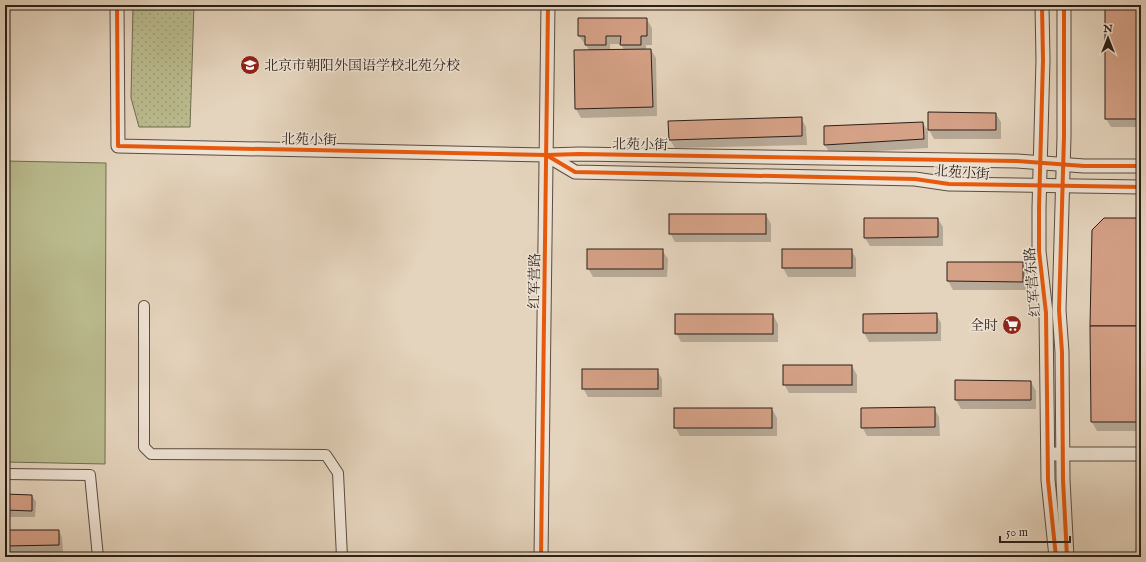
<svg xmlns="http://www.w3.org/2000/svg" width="1146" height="562" font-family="'IM FELL English','Noto Serif SC',serif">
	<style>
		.park { fill: url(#park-dots); stroke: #726d53 }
		.garden { fill: #babb8e; stroke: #726d53 }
		.shadow { fill: #0003; fill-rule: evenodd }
		.building { fill: #d5a187; stroke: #2a1f18 }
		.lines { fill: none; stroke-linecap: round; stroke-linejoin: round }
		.minor-casing { stroke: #594c41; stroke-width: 12 }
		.tertiary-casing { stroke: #594c41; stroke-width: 15 }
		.minor { stroke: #eee3d4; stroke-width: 10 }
		.tertiary { stroke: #eee3d4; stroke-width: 13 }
		.cycleway-casing { stroke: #eee3d4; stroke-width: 6 }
		.cycleway { stroke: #e8590c; stroke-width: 4 }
		.labels { text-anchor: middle; stroke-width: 3; stroke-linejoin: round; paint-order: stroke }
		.poi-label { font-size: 14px; fill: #2a1f18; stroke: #eee3d4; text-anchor: start }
		.street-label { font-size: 14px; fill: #2a1f18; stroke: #eee3d4 }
	</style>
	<defs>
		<pattern id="park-dots" width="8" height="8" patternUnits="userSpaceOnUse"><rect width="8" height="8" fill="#babb8e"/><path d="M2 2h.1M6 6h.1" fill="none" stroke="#a0a07a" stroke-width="1.8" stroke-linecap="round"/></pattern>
	</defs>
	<rect width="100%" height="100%" fill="#e5d4bd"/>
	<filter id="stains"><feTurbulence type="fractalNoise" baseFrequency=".005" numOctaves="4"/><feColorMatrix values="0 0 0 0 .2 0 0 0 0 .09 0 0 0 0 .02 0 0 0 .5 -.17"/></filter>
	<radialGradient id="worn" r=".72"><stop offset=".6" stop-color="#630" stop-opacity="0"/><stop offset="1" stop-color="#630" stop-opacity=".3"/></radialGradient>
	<path class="park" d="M133,5H194L190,127H139L131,98Z"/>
	<path class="garden" d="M5,161L106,163L105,464L5,462Z"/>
	<g class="shadow">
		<path d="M1106,5H1141V127H1111L1106,119Z"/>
		<path d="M647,20L652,28V45H646V50H651L656,58L657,116L581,118L576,109L590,51L579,36ZM610,44H621L624,50H610Z"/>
		<path d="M996,114L1001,122V139H934L929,130Z"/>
		<path d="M801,118L806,127L807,145L675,148L670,140Z"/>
		<path d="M923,123L928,131V148L830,154L825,145V127Z"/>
		<path d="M766,215L771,224V242H675L670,233Z"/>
		<path d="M938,219L943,227V246H870L865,238Z"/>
		<path d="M1141,219V431H1097L1092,422Z"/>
		<path d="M662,250L668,259L667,277H593L588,268Z"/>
		<path d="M783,250H851L856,258V277H788L783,268Z"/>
		<path d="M948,263H1022L1027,272V290H953L948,281Z"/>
		<path d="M936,314L941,323V341L869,342L864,333V315Z"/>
		<path d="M773,315L778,324V342H681L676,333Z"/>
		<path d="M852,366L857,375V393H789L784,384Z"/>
		<path d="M657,370L662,379V397H588L583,388Z"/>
		<path d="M1031,382L1036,391V409H961L956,400Z"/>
		<path d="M934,408L939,417L940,436H867L862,427Z"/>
		<path d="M772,409L777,418V436H680L675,427Z"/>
		<path d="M5,492L6,495L32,496L36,502L35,517H8L5,512Z"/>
		<path d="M5,531H59L62,538L63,552H7L5,548Z"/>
	</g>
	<g class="building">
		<rect x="1105" y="5" width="36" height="114"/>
		<path d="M578,18H647V36H641V45H620L621,36H606V45H585V36H578Z"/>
		<path d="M651,49L653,107L575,109L574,50Z"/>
		<path d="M928,112L996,113V130H928Z"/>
		<path d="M802,117V136L669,140L668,121Z"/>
		<path d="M923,122L924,139L824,145V126Z"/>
		<rect x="669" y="214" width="97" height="20"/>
		<path d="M864,218H938V237L864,238Z"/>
		<path d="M1104,218H1141V326H1090L1092,230Z"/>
		<rect x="587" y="249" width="76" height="20"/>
		<rect x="782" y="249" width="70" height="19"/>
		<path d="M947,262H1023V282L947,281Z"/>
		<path d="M937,313V333H863V314Z"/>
		<rect x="675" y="314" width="98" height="20"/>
		<path d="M1090,326H1141V422H1091Z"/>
		<rect x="783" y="365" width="69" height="20"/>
		<rect x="582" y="369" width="76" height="20"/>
		<path d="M955,380L1031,381V400H955Z"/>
		<path d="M935,407V427L861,428V408Z"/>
		<rect x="674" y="408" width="98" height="20"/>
		<path d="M5,494L32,495V511L5,510Z"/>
		<rect x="1140" y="509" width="1" height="48"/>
		<path d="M5,530H59V545L5,546Z"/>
	</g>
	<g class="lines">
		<g class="minor-casing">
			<g id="minor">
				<path d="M144,306V447L151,454L326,455L338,473L342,557"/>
				<path d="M5,474L90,475L98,557"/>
			</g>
		</g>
		<g class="tertiary-casing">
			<g id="tertiary">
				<path d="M117,5L118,146L547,155L579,154L1017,161L1084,166H1141"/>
				<path d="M1042,5L1043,60L1039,208V251L1046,313L1048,480L1056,557"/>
				<path d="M1064,5V137L1059,310L1062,352L1063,480L1067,557"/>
				<path d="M548,156L575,172L915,179L949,184L1141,187"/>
				<path d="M1055,454H1141"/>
				<path d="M541,557L548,5"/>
			</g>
		</g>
		<use href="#minor" class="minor"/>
		<use href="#tertiary" class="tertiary"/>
		<g class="cycleway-casing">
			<g id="cycleway">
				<path d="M117,5L118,146L547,155L579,154L1017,161L1084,166H1141"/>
				<path d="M1042,5L1043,60L1039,208V251L1046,313L1048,480L1056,557"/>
				<path d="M1064,5V137L1059,310L1062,352L1063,480L1067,557"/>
				<path d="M548,156L575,172L915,179L949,184L1141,187"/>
				<path d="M541,557L548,5"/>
			</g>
		</g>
		<use href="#cycleway" class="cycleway"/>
	</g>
	<defs>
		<g id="school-disc" transform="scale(1)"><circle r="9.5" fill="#8f2418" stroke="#eee3d4"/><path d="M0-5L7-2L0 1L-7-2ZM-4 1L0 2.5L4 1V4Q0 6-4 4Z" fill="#fff"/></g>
		<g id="supermarket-disc" transform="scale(1)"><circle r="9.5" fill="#8f2418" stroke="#eee3d4"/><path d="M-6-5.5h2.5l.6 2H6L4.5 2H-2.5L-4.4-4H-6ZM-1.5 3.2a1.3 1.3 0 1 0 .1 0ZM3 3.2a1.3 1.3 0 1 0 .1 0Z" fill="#fff"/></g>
	</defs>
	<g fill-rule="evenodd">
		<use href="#school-disc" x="250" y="65"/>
		<use href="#supermarket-disc" x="1012" y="325"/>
	</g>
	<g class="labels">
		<g class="poi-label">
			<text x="264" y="70">北京市朝阳外国语学校北苑分校</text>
			<text x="998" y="330" text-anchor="end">全时</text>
		</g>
		<g class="street-label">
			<text transform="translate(309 139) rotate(1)" y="5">北苑小街</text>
			<text transform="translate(640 144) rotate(1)" y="5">北苑小街</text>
			<text transform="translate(962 172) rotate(4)" y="5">北苑小街</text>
			<text transform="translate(534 281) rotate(-89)" y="5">红军营路</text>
			<text transform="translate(1032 282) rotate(-95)" y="5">红军营东路</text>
		</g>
	</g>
	<rect width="1146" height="562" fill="none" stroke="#e5d4bd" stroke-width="20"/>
	<rect x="6" y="6" width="1134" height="550" fill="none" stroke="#2a1f18" stroke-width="2"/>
	<rect x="10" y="10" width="1126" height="542" fill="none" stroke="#2a1f18"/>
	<g transform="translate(1108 38)" stroke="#eee3d4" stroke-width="3" paint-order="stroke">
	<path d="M0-3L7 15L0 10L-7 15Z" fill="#2a1f18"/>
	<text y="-6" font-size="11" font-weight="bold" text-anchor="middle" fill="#2a1f18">N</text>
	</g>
	<path d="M1000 536v6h70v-6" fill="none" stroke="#2a1f18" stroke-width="2"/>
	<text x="1006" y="536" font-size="12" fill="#2a1f18" stroke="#eee3d4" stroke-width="3" paint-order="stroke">50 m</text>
	<rect width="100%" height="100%" filter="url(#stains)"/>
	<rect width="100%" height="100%" fill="url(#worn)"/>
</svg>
